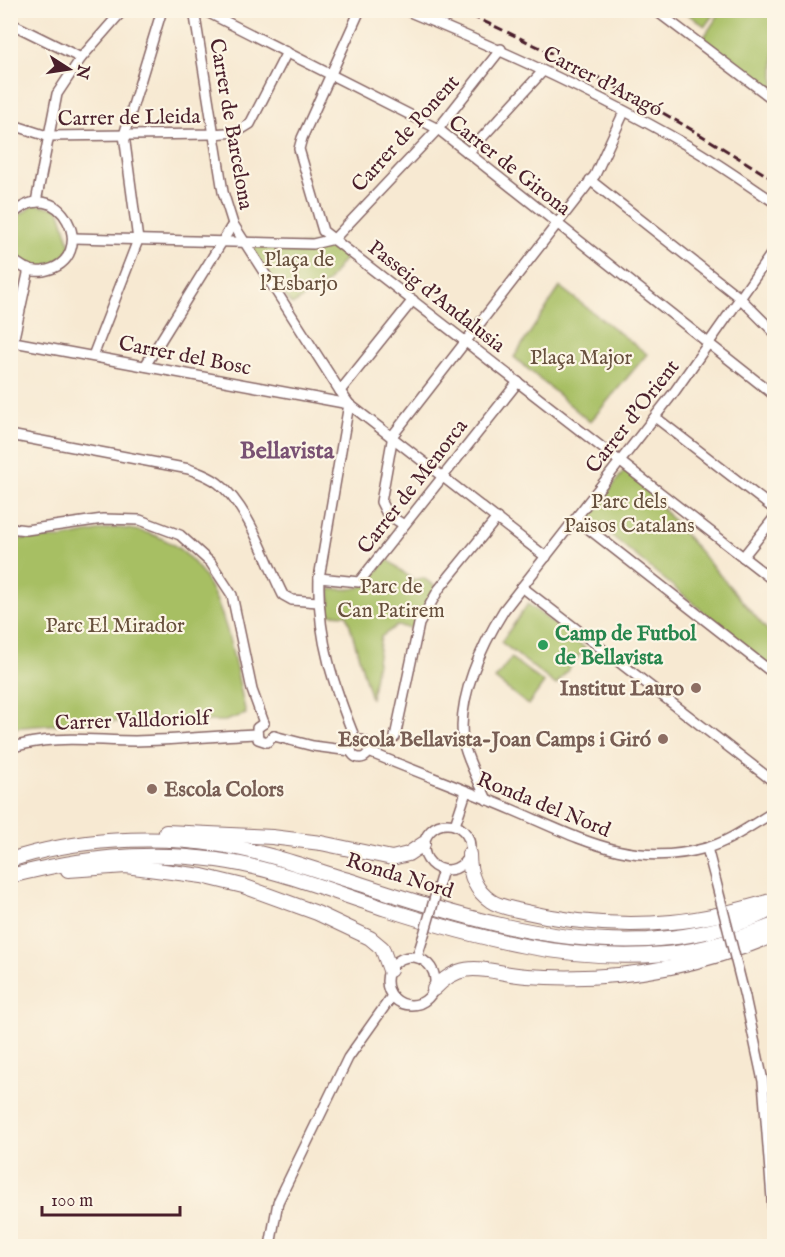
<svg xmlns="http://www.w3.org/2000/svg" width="785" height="1257" font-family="'IM FELL English',serif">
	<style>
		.green { fill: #a7bf64; stroke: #786f48; stroke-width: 1.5 }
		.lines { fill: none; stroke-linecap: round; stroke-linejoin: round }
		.minor-casing { stroke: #876665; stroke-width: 12 }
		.highway-casing { stroke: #876665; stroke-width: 16 }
		.minor { stroke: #fff; stroke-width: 9 }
		.highway { stroke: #fff; stroke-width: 14 }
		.rail { stroke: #4a1f2b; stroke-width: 3; stroke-dasharray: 9 4.5; stroke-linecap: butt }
		.minor-bridge-casing { stroke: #876665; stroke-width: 12; stroke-linecap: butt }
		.minor-bridge { stroke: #fff; stroke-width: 9 }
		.leisure-dot { fill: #2e9e5b; stroke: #fcf5e5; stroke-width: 2 }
		.education-dot { fill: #8d6e63; stroke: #fcf5e5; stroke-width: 2 }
		.labels { text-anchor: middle; stroke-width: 4.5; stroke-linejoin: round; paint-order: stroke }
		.street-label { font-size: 21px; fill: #4a1f2b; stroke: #fcf5e5 }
		.park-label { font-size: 21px; fill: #664f3c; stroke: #fcf5e5 }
		.leisure-label { font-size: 21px; font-weight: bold; fill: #27864d; stroke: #fcf5e5; text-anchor: start }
		.education-label { font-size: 21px; font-weight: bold; fill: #785e54; stroke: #fcf5e5; text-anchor: end }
		.quarter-label { font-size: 24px; font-weight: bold; fill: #795173; stroke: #fcf5e5 }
	</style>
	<rect width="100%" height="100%" fill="#fcf5e5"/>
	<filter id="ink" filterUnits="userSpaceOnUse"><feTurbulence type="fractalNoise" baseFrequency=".0167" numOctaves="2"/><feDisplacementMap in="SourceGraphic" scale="12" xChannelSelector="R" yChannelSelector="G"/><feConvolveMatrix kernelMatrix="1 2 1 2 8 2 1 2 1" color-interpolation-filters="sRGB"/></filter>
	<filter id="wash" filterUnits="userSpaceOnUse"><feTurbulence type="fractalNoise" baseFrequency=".008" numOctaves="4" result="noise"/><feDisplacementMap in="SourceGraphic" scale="24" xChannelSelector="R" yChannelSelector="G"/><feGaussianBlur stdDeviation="1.35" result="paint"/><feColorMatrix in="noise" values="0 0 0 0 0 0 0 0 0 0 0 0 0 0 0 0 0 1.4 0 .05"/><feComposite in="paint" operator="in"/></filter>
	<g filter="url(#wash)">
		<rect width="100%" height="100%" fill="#f7e9d2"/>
		<g class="green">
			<path d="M683,11H716L705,26Z"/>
			<path d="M721,11H774V98L702,40Z"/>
			<path d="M35,204L59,209L72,250L45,270L23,264L11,248L13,220Z"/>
			<path d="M334,239L345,258L327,283L292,305L248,247L311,245Z"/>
			<path d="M560,287L647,354L590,422L514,357Z"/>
			<path d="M627,467L774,638V670L589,517Z"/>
			<path d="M113,528C220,530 227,633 246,714L225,721L87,722L11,728V539L62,538Z"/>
			<path d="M387,559L413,580L423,578L437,587L412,628L396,626L381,637L371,699L347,615L329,614L330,589C367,591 365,587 387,559Z"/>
			<path d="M528,604L585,648L556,685L501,642Z"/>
			<path d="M511,658L544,683L528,705L495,679Z"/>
		</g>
	</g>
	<g filter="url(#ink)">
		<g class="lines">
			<g class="minor-casing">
				<g id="minor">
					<path d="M194,10L223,192L233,224L340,391L349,404L546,557"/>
					<path d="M195,10L205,11L438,129L774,395"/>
					<path d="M360,10L302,138L299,149L323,231L774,581"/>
					<path d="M405,10C502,50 599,94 690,147C719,164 747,184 774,202"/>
					<path d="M655,10L774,100"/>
					<path d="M10,23L81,58"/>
					<path d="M10,124L47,136L213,134L237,132L250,124L287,52"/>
					<path d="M468,153L543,71"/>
					<path d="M590,180L740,298L774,332"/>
					<path d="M36,202L57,94L81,58L123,10"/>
					<path d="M10,217C58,166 104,260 43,271C30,273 19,266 10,257"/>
					<path d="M73,238L313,244L334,239"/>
					<path d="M334,239L438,129L501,49"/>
					<path d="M14,342L349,404"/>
					<path d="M10,356L29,269"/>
					<path d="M93,356L138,240L124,135L162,10"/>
					<path d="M145,366L233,224"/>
					<path d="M340,391L413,300"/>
					<path d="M349,404L319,578C317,638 334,687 356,741"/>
					<path d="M655,417L774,509"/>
					<path d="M10,435L189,469C199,473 209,476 218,483C249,506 266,562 283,595L292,600L318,602"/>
					<path d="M576,519L774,674"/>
					<path d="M404,525L387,514L381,502L393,435L595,175L624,112"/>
					<path d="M10,528L26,530L103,519L140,520L180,535L211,563L232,595L252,690L264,723"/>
					<path d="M743,557L774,518"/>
					<path d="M319,578L359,582L518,382"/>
					<path d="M522,587L774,782"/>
					<path d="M264,723L257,728L258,739L267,742L274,736"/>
					<path d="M274,736L313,746L351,751"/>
					<path d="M395,737L419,624L439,589L497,518"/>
					<circle cx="360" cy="749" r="9"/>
					<path d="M10,748C52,734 92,741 135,741C175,740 215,736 255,734"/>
					<path d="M369,752C417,772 466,790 513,810C579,838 631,869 706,848C729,842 753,824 774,812"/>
					<path d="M487,800C479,781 466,759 463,740C457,698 482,645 504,610L675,391L774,250"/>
					<circle cx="447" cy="847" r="23"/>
					<path d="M455,825L466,792"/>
					<path d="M707,848L716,882"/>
					<path d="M437,890L443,870"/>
					<path d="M417,957L423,938"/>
					<circle cx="411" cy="981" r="24"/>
					<path d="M745,997L763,1081L774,1225"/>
					<path d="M270,1246L278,1202L348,1058L392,996"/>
					<path d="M774,1246V1245"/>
				</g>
			</g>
			<g class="highway-casing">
				<g id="highway">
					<path d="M166,832L272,837L321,843L392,858L408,854L423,844"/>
					<path d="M469,854C469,873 474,890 491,901C498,906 509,908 517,910C567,922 620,927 672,922C707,919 741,910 774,900"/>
					<path d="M10,860C76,838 154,835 221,845C265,852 306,867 348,880C447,912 543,945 648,940C690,937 737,928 774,908"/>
					<path d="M68,870L126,866L202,876L243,886L317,913L370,938L382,948L390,970"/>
					<path d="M10,876C82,858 143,850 217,860C275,868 330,891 386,909C476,938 570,963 665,954C703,951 740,938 774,925"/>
					<path d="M434,989C465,956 487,973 527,976C612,982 696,968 774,935"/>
				</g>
			</g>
			<use href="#minor" class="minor"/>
			<use href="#highway" class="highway"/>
			<path class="rail" d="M458,10C569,58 673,116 774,180"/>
			<g class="minor-bridge-casing">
				<g id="minor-bridge">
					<path d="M716,882L745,997"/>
					<path d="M423,938L437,890"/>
				</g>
			</g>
			<use href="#minor-bridge" class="minor-bridge"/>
		</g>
	</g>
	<circle class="leisure-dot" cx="543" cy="645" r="6"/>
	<g class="education-dot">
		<circle cx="696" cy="688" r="6"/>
		<circle cx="663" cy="739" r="6"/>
		<circle cx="152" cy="789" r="6"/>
	</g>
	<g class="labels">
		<g class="street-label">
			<text transform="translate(603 81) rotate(27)" y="7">Carrer d'Aragó</text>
			<text transform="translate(129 117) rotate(-1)" y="7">Carrer de Lleida</text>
			<text transform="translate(232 124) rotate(80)" y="7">Carrer de Barcelona</text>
			<text transform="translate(405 133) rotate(-48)" y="7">Carrer de Ponent</text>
			<text transform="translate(510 165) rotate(38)" y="7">Carrer de Girona</text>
			<text transform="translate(437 296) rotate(38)" y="7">Passeig d'Andalusia</text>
			<text transform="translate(185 355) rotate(11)" y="7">Carrer del Bosc</text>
			<text transform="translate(632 416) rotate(-52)" y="7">Carrer d'Orient</text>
			<text transform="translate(412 486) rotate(-52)" y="7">Carrer de Menorca</text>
			<text transform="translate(132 720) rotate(-2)" y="7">Carrer Valldoriolf</text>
			<text transform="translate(544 804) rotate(22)" y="7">Ronda del Nord</text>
			<text transform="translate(400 875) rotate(17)" y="7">Ronda Nord</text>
		</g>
		<g class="park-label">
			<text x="299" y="266">Plaça de<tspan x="299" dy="24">l'Esbarjo</tspan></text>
			<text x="581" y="364">Plaça Major</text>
			<text x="629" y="508">Parc dels<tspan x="629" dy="24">Països Catalans</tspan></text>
			<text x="391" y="593">Parc de<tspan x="391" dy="24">Can Patirem</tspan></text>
			<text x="115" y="632">Parc El Mirador</text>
		</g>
		<g class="leisure-label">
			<text x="555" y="640">Camp de Futbol<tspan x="555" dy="24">de Bellavista</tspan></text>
		</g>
		<g class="education-label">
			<text x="684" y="695">Institut Lauro</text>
			<text x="651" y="746">Escola Bellavista-Joan Camps i Giró</text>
			<text x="164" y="796" text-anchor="start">Escola Colors</text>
		</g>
		<g class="quarter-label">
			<text x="287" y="458">Bellavista</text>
		</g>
	</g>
	<rect width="785" height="1257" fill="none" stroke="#fcf5e5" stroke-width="36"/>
	<g transform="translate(69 69) rotate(102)" stroke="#fcf5e5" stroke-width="4.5" paint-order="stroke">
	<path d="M0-4.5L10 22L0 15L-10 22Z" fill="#4a1f2b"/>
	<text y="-9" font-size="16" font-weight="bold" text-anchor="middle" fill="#4a1f2b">N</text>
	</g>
	<path d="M42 1206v9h138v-9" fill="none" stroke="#4a1f2b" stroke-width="3"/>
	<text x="51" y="1206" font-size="18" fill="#4a1f2b" stroke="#fcf5e5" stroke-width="4.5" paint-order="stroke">100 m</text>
</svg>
